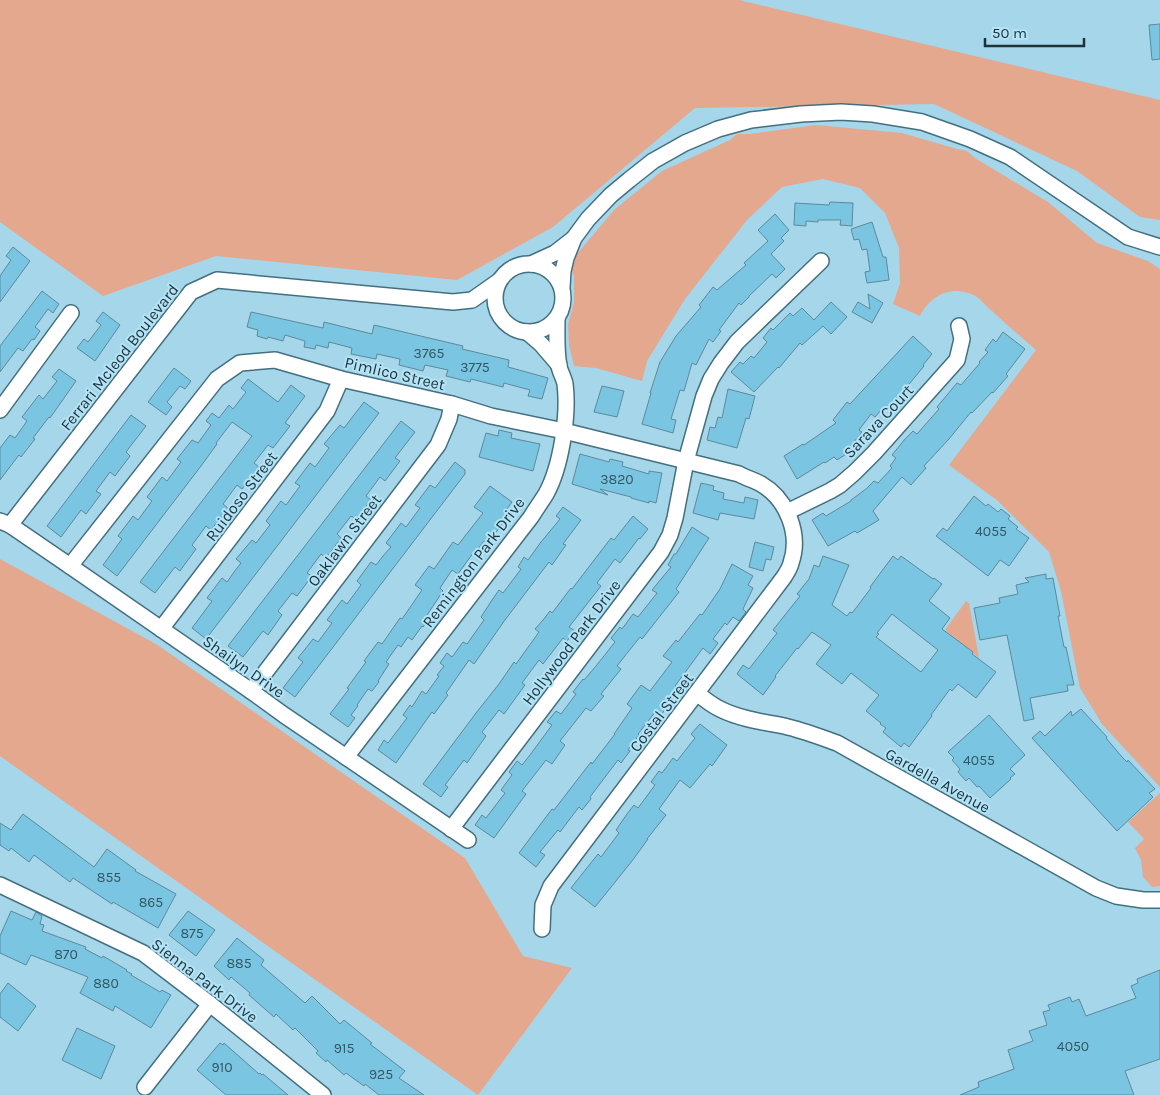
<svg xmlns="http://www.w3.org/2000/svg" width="1160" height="1095" font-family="Karla,sans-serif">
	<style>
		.green { fill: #e4a88f }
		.building { fill: #7ac5e1; stroke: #5c8a9b; fill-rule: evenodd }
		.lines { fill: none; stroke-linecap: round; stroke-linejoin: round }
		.street-casing { stroke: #427080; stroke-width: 18 }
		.street { stroke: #fff; stroke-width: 15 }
		.labels { text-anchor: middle; stroke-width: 4; stroke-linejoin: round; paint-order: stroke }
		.number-label { font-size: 14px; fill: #355763 }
		.street-label { font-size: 16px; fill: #1e3239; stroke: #b3e3f6 }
	</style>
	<rect width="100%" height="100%" fill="#a6d6e9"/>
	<g class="green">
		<path d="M0,0H739L1160,100V220L1140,217L1077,171L934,104L695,108L553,227L457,280L216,256L103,296L0,222Z"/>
		<path d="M816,125L902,133L957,149L967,151L975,158L1048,202L1097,243L1148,261L1160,269V787L1102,724L1080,688L1061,591L1049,552L998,501L949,465L1036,350C1021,337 1006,324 992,311C984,305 980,297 971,294C950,285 929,297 920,316L893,304L900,283L899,248L885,213L860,188L823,179L782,187L747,220L685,299L647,361L642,381L596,368L574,366L569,345L568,325L574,302V276L571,270L577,254L614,210L662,171L730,140L737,134H749Z"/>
		<path d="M0,559L156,644L465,858L523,956L572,968L478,1095L0,756Z"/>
		<path d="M966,601L969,603L979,658L945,630Z"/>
		<path d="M1160,793V886L1152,887L1143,877L1141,860L1135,848L1144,839L1128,822Z"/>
	</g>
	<g class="building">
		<path d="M1160,24V59L1152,60L1149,25Z"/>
		<path d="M830,202L853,203L852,226L840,225L841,220H818V222L806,221V226L794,225L795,203L829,205Z"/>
		<path d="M775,214L789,230L781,238L784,241L771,254L785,269L776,278L772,274L749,296V297L741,305L739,303L719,330L721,331L713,342L709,339L696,365L692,363L684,391L680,390L671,419L676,420L673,433L642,424L651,393H650L660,362L676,336L701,307L699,305L713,287L717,290L746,265L744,263L768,241L758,230Z"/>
		<path d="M872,222L883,257H886L889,280L867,283L865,272L870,271L867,249L862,250L859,239L854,240L851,229Z"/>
		<path d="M13,247L30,261L0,302V276L11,260L6,256Z"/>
		<path d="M42,291L59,304L53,313L48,309L35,327L40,331L34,340L32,339L23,351L18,348L0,372V346Z"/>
		<path d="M868,294L883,303L872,323L852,312L858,302L870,309Z"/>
		<path d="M831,302L847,317L831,334L823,326L802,345L800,343L779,368L778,367L754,392L731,372L740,362L743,364L751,356L754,358L767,342L763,338L771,328L773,330L790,313L793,316L802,308L814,320Z"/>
		<path d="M103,312L120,325L95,361L77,348L84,339L88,342L101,325L96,321Z"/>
		<path d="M251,312L323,328L324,322L372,334L374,325L463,346L462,349L509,360L508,367L548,378L542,399L528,396L530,390L504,383L503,387L471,379L470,382L446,376L448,370L425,365L423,371L399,365L400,359L377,354L376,359L351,354L352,348L329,342L328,348L316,345L315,349L304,347L305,341L285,335L283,341L268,337L267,339L257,336L258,330L247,327Z"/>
		<path d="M1003,332L1025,349L1006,374L1008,376L993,393L992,392L972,413L971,412L949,439L924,466L926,468L911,485L902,477L873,511L879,520L857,533L855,531L828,546L812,520L823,513L826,516L851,501V500L866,489L874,481L878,483L892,468L890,466L896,458L892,455L905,439L913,431L917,434L939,409L937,407L957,383L961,385L980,363L979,362L988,352L985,350L993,339L996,342Z"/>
		<path d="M913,336L932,354L923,365L924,366L887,411L883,408L875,417L871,414L859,430L862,432L847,451L848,453L837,460L834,457L825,463L824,462L797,479L784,456L803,444L804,445L836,423L833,420L847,402L850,404Z"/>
		<path d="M174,368L191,381L185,389L180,386L167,402L172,407L166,415L148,402Z"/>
		<path d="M59,369L76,381L50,418L49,417L33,438L35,439L21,457L19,455L0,480V448L10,435L15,438L27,421L22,417L39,395L43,399L57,381L52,377Z"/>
		<path d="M248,379L278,402L291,385L305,396L285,423L290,426L273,448L268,445L254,463L259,467L242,489L237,485L223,504L228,508L211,530L206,526L192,545L196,549L185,564L180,571L175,567L155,593L140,582L252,436L232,422L216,443L217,444L201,466L117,576L103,565L122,539L118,536L133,516L138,520L152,501L147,497L162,477L167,481L181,462L177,459L192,440L198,443L211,425L206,421L212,413L219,418L229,405L233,409L246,392L241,388Z"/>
		<path d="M602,386L624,391L617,417L594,412Z"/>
		<path d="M728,389L755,396L749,419L746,418L737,448L707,440L710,427L715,428L718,417L722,418Z"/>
		<path d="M364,402L379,413L206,639L192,628L212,601L207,598L222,578L227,582L234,572L241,563L236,559L252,540L256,543L270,525L266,521L281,501L286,505L300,486L295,483L310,463L315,467L329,448L324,444L340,425L344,428Z"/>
		<path d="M131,415L146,426L126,452L130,456L115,476L110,472L96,491L101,494L86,514L81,510L61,537L47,526Z"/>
		<path d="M401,421L415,432L395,458L400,461L385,481L380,477L366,496L371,500L363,510L356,519L351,516L337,534L341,538L326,558L321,554L307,573L312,576L297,596L292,593L278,611L282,615L268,635L263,631L243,657L228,646Z"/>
		<path d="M499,430L512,433L511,438L540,444L533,471L479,457L486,433L498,436Z"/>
		<path d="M580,454L609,462L610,459L623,462L622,466L649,474V471L662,473L656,503L649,501V503L631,498V497L600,489L608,495L572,484Z"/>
		<path d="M455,462L465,470V474L295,697L283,688L303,662L298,658L313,639L318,642L332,623L327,620L342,600L347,604L361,585L357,581L371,562L376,565L383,556L391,547L386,543L401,523L406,527L420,508L415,505L430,485L435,488Z"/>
		<path d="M701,483L714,486L713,490L724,493L723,499L744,503L745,497L758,500L754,519L720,513L718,520L693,513Z"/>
		<path d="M490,486L512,502L504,513L508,516L488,543L484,541L477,550L476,549L458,574L452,570L440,588L443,591L427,615L430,617L423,627L422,626L412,640L408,637L401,647L398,645L386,662L389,664L378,681L379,682L372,691L368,689L357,705L358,706L351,715L355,718L348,727L330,714L349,689L347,688L366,662L364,661L378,642L382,644L400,618L402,619L422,590L415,585L429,566L434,569L453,542L458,545L483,513L474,507Z"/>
		<path d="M974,496L986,506L988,504L998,512L1001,509L1010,516L1008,519L1018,527L1016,529L1029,538L1009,566L1000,560L988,576L936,536L943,528L947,531Z"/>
		<path d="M563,507L581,520L563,544L566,545L552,565L549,562L505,620L474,664L469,660L446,693L448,695L434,714L432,712L396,763L378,750L384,740L388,743L407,718L403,715L410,705L412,707L422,691L426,694L439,676L437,675L444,666L440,663L447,653L452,657L463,642L467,644L484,620L481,617L492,600L499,590L503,593L521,569L518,567L524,557L528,560L541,542L560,519L556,516Z"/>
		<path d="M633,516L648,529L640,539L639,538L620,563L615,559L597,583L601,586L569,627L575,631L567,641L563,638L543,664L539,660L522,683L525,685L504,714L499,710L482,732L486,736L467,763L464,760L445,785L448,787L441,797L423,784L476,713L499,684L514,662L516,664L539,632L535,629L543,620L550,611L552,613L571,588L572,589L611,538L614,540Z"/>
		<path d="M692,527L709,538L676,589L679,592L642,639L640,637L617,666L621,669L601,694L604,696L591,711L586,708L560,741L565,745L552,764L546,760L522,791L526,794L494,838L475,825L482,815L486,818L505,793L501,790L512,775L509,772L517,761L522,765L530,755L552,725L547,722L556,711L561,714L576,694L573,692L583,679L584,680L596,666L615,642L611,638L620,627L622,629L633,614L638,617L657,593L652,590L671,567L668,565L674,554H676Z"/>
		<path d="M755,542L774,547L771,560L766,559L763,571L749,567Z"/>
		<path d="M823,556L849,565L832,605L847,616L850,612L852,613L856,608L871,588L870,587L893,556L898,560L901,556L933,579L934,578L942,584L929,601L950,618L942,629L973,652L972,654L996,672L976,698L958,684L952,691L950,689L931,715L932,716L909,747L904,743L901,747L883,732L886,728L880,724L881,723L866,711L879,695L851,673L842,684L816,664L831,645L812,632L798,649L797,648L775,676L776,677L763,695L737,674L743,665L749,669L777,633L773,630L800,596L797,594L809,579L814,565L819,567ZM892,614L938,650L921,672L876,637L879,634L877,633Z"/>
		<path d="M732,564L753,576L748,585L753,588L743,609L746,612L739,621L733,617L727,625L725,623L713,639L718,643L710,654L703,648L675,686L679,689L667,705L668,706L661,715L656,711L638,734L639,735L628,750L630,751L621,763L618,760L590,797L591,799L582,810L579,807L560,832L558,830L540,852L545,855L536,867L519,853L552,809L554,810L591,762L592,764L615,734H614L632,708L627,704L641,685L650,691L672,662L663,656L676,640L678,642L700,614L702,615L720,589Z"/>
		<path d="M1046,574V579L1053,578L1060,616H1058L1064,647H1066L1074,685H1067L1068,691L1030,698L1034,719L1024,721L1007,635L980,640L974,608L1000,603L999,598L1018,594L1016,585L1029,582L1025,578Z"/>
		<path d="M1081,709L1107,737L1106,738L1122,757L1127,762L1128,760L1155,789L1149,793L1153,797L1117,831L1032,738L1040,731L1045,736L1071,711L1072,716Z"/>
		<path d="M989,715L1025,755L1010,769L1015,774L1010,778L1011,779L990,798L979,786L977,787L969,778L966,781L958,772L960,769L952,760L954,758L948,752Z"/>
		<path d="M700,724L727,745L712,766L710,764L690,788L680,780L659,809L666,815L647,839H648L632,861L595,907L571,888L598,854L601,857L619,833L616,830L627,814L634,805L638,808L655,785L651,782L659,771L662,773L673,758L677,761L695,738L691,734Z"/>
		<path d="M23,814L94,867L107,849L136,870L135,871L176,894L158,928L113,902L112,904L73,878L70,882L34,855L29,862L11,848L9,851L0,845V823L11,830Z"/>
		<path d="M11,911L32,920L36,912L42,916L40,924L44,925L42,931L86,947L85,949L102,958L103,956L127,970L126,971L132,974L131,975L160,992L162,990L171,995L151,1028L115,1006L113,1011L80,993L88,977L31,955L26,965L0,953V936Z"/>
		<path d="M188,911L215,930L196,956L169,935Z"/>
		<path d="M237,938L264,960L261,965L305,1003L312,996L340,1024L344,1020L372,1043L370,1044L405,1071L399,1078L424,1095H379L365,1084L364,1086L346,1073L344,1075L327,1060L326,1062L316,1053L318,1051L295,1028L293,1030L276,1014L274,1017L249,995L250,993L231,977L229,980L214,966Z"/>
		<path d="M1160,970V1059L1125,1071L1134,1095H960L979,1087L978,1082L1014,1069L1008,1050L1033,1041L1029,1031L1047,1025L1043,1012L1050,1010L1048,1005L1070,997L1072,1002L1079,999L1086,1016L1136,998L1131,986L1138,983L1137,979Z"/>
		<path d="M8,983L36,1006L18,1031L0,1017V994Z"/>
		<path d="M77,1028L115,1046L101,1079L62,1060Z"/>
		<path d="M220,1043L223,1045L224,1043L259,1074L260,1073L262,1075L263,1074L288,1095H226L197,1070Z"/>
	</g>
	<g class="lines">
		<g class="street-casing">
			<g id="street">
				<circle cx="529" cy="298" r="34"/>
				<path d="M531,264L555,253L573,239"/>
				<path d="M562,287L563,271L566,258L574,238L588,219L611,195L629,180L653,161L685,143L718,129L751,120L801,114L841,112L873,114L922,122L970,139L1010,157L1128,237L1160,247"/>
				<path d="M527,332L541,344L559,365"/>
				<path d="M0,410L71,313"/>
				<path d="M787,512L830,491L840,485L855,472L874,453L957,360L962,339L959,326"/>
				<path d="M0,521L10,525L70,566L251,691L284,715L346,757L468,840"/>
				<path d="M10,525L191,292L217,280L453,302L472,300L499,281"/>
				<path d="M70,566L217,379L240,363L275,360L341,379L452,404L491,416L564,431L739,474C746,478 754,480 761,484C787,499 801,534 791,563C790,568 787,572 784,577L551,886L543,905L542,929"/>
				<path d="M161,629L327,411L341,379"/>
				<path d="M251,691L438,445L449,419L452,404"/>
				<path d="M697,693C704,699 712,705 720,709C740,719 763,722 784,726C802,730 820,737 837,743L1096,888L1116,896L1143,900H1160"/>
				<path d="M346,757L531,517C536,509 541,502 546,494C561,467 569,415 565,384C564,378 560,372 559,366C556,351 557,334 557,319"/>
				<path d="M451,829L661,552L670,535L675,518L686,461L704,396L711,379L721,363L737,342L821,261"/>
				<path d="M0,885L143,953L210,1004L323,1095"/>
				<path d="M145,1087L210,1004"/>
			</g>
		</g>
		<use href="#street" class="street"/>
	</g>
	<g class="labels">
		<g class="number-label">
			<text x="429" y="358">3765</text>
			<text x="475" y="372">3775</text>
			<text x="617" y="484">3820</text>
			<text x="991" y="536">4055</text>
			<text x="979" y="765">4055</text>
			<text x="109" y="882">855</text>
			<text x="151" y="907">865</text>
			<text x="192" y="938">875</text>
			<text x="66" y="959">870</text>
			<text x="239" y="968">885</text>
			<text x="106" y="988">880</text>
			<text x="1073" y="1051">4050</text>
			<text x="344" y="1053">915</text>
			<text x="222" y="1072">910</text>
			<text x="381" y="1079">925</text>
		</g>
		<g class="street-label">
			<text transform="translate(119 357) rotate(-52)" y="6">Ferrari Mcleod Boulevard</text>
			<text transform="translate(395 373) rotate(13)" y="6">Pimlico Street</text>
			<text transform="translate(878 421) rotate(-47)" y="6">Sarava Court</text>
			<text transform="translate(241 496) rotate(-53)" y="6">Ruidoso Street</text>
			<text transform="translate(344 540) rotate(-53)" y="6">Oaklawn Street</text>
			<text transform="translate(473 562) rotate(-53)" y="6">Remington Park Drive</text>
			<text transform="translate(571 642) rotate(-53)" y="6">Hollywood Park Drive</text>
			<text transform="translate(244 666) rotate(35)" y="6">Shailyn Drive</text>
			<text transform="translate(661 712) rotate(-53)" y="6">Costal Street</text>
			<text transform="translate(938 780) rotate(29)" y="6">Gardella Avenue</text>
			<text transform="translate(205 980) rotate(37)" y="6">Sienna Park Drive</text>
		</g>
	</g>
	<path d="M985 38v8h99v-8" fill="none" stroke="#1e3239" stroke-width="2.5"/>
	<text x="992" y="38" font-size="15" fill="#1e3239" stroke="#b3e3f6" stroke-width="4" paint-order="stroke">50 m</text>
</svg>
